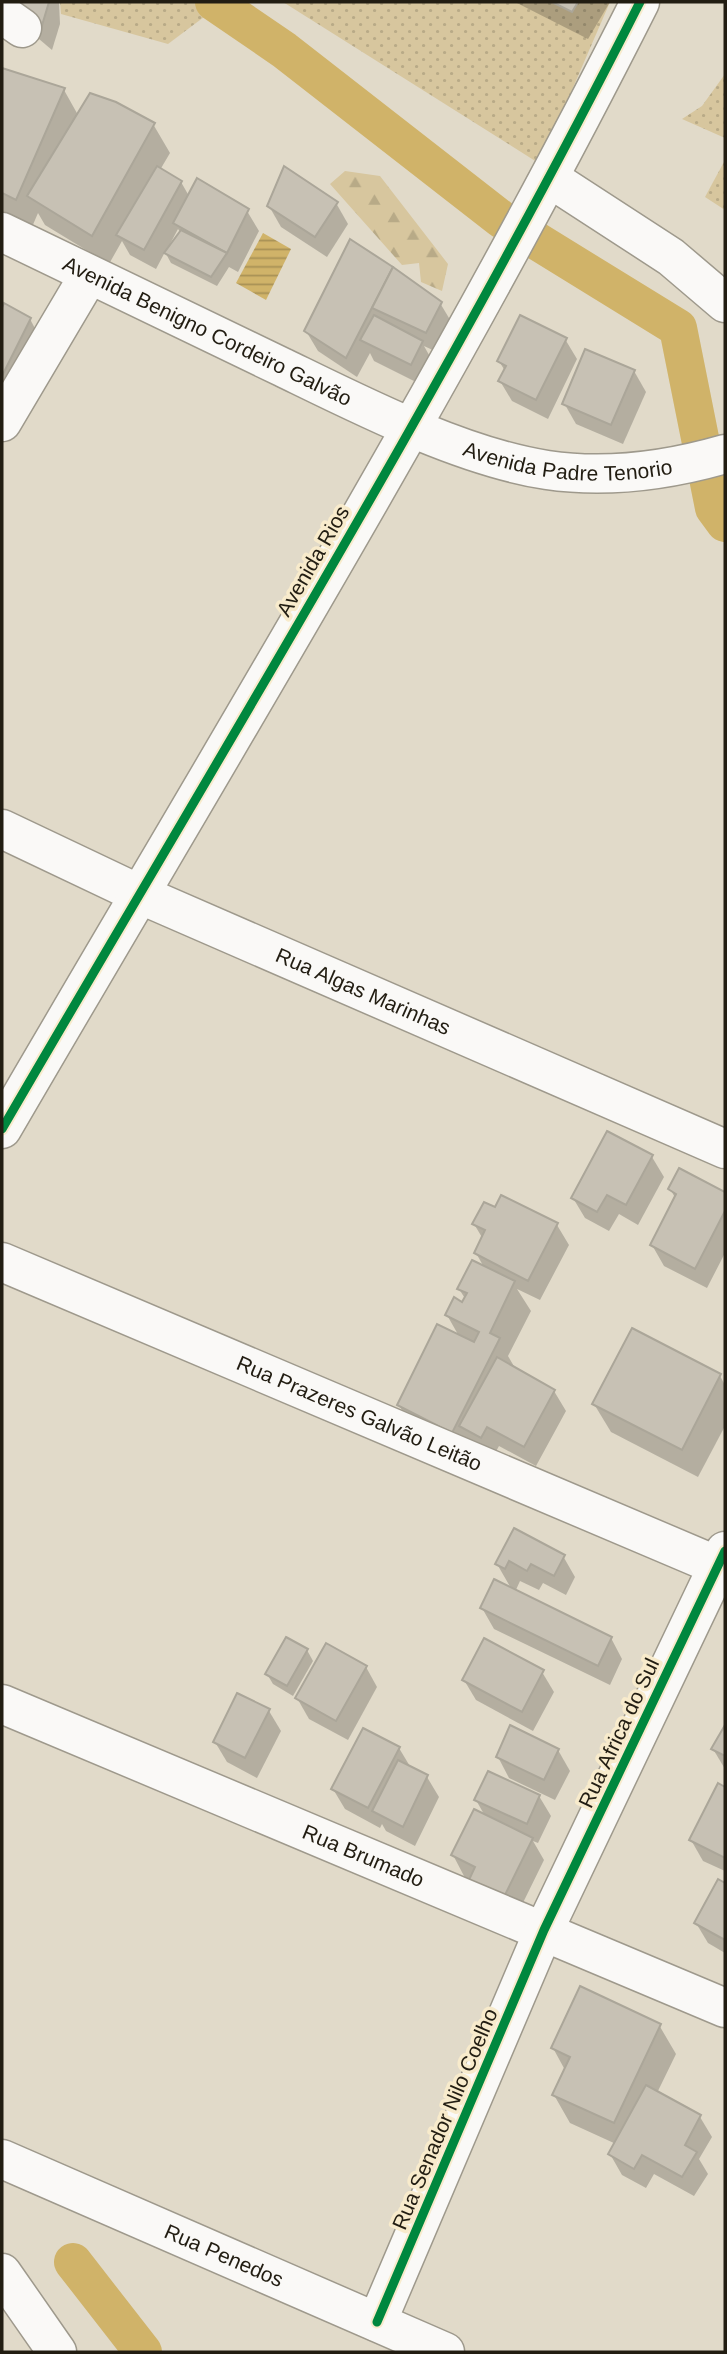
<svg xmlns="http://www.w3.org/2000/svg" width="727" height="2354" font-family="Helvetica,sans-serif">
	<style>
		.grass { fill: url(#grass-dots) }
		.forest { fill: url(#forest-firs) }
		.water { fill: url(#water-rules) }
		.shadow { fill: #0003; fill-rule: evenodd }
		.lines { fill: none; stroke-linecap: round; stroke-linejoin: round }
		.canal { stroke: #d0b369; stroke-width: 38 }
		.building { fill: #c7c1b4; stroke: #aba699; stroke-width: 2 }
		.street-casing { stroke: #9e998c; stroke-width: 41 }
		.primary-casing { stroke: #9e998c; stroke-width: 41 }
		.street { stroke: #faf9f7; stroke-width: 38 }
		.primary { stroke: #faf9f7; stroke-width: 38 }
		.cycleway-casing { stroke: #f8ebcc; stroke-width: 13 }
		.cycleway { stroke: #00873e; stroke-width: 9 }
		.labels { text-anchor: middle; stroke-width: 7; stroke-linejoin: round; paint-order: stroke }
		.street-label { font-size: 21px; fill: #221d12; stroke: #f8ebcc }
	</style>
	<defs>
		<pattern id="grass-dots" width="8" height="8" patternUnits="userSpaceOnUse" patternTransform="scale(1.75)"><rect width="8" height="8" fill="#d7c69e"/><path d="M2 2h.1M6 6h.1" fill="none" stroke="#b8aa87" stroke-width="1.8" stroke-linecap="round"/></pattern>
		<pattern id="forest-firs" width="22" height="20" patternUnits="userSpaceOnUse" patternTransform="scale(1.75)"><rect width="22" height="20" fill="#d7c69e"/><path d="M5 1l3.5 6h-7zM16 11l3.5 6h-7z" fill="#b8aa87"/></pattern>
		<pattern id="water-rules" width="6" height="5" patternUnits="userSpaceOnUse" patternTransform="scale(1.75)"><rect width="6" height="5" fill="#d0b369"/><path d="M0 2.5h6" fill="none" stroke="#a89155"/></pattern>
	</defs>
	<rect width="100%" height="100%" fill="#e1dac9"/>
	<g class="grass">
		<path d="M60,2H224L168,44L61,14Z"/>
		<path d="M283,2H610L540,164Z"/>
		<path d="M725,74V138L682,119L702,106Z"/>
		<path d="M725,160V210L705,197Z"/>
	</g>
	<path class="forest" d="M345,171L380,176L448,264L442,291L421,282L419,263L402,265L330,184Z"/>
	<path class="water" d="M263,233L291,249L266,300L236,283Z"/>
	<g class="shadow">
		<path d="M4,2H59L60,24L52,50L13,17Z"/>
		<path d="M515,2H610L588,39Z"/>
		<path d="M2,70L64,90L78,115L153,124L170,153L160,170L181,182L189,196L247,211L259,231L238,272L229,267L217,286L171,263L165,252L156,269L130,255L122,241L109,264L45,225L38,213L32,227L2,212ZM178,229L181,233L172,245L170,244Z"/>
		<path d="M336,203L348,224L327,257L281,227L269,206Z"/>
		<path d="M351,241L440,303L452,323L437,352L424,346L433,362L422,385L374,361L370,353L357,377L318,351L306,331Z"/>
		<path d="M5,306L30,319L41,340L2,397V312Z"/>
		<path d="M565,339L577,359L548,419L512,401L500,381L505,371L499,361Z"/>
		<path d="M634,371L646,392L623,444L576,424L564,403Z"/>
		<path d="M652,1157L664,1177L638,1225L619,1214L609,1231L585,1218L573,1198Z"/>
		<path d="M680,1170L725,1194V1253L707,1288L664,1266L652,1245L676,1199L670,1189Z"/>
		<path d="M474,1224L557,1225L569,1245L540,1300L517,1289L531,1311L508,1356L515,1368L554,1391L566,1411L536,1466L499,1446L493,1457L415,1433L399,1405L460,1338L447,1315L466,1300L459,1289L485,1269L476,1253L483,1239Z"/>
		<path d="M720,1376L725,1385V1426L698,1477L611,1432L594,1404Z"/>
		<path d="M514,1531L563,1556L575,1577L566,1595L543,1583L539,1590L520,1581L515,1592L611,1638L622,1659L610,1685L494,1629L482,1608L512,1590L497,1564Z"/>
		<path d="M307,1650L313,1661L293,1696L273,1684L267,1674Z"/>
		<path d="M366,1667L377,1687L348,1740L309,1719L297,1698Z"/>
		<path d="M542,1672L554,1692L533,1731L476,1700L464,1680Z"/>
		<path d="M269,1711L281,1731L257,1778L227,1762L215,1742Z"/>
		<path d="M725,1728V1769L713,1749Z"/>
		<path d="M399,1748L411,1768L427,1777L439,1797L415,1846L386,1831L382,1824L380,1828L345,1809L333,1789Z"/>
		<path d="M558,1750L570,1771L555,1800L509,1778L498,1757Z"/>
		<path d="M719,1786L725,1789V1871L703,1861L691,1840Z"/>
		<path d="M539,1796L551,1816L538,1843L533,1841L544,1860L515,1919L464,1876L453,1855L485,1816L476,1800Z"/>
		<path d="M719,1882L725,1885V1953L708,1943L696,1923Z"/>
		<path d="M659,2025L676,2054L657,2093L700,2117L712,2137L699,2159L708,2174L694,2196L654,2174L646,2188L622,2175L610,2154L616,2144L570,2123L554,2095L565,2070L553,2048Z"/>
	</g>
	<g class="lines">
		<g class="canal">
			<path d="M214,2L284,50L501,219L678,328L714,508L725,523"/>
			<path d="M73,2262L143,2352"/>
		</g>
	</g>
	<g class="building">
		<path d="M5,2H49L40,32Z"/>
		<path d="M552,2H578L572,12Z"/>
		<path d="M2,68L65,88L16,200L2,193Z"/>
		<path d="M90,93L116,102L155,123L92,236L27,196Z"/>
		<path d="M157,166L182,181L144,250L116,235Z"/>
		<path d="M284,166L338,202L315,237L267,206Z"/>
		<path d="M197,178L249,209L227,253L173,223Z"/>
		<path d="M181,230L227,253L211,277L164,253Z"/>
		<path d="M350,239L393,267L346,358L304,331Z"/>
		<path d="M393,267L442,302L426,333L372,308Z"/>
		<path d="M4,303L31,318L2,376V308Z"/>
		<path d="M374,315L423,341L411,365L360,340Z"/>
		<path d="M520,315L567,338L536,400L498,381L506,366L497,361Z"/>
		<path d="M585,349L635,370L611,425L562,404Z"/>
		<path d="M607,1131L653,1155L626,1205L607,1195L597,1212L571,1198Z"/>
		<path d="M679,1168L725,1192V1211L695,1269L650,1245L676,1194L668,1189Z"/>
		<path d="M501,1195L558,1223L528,1281L474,1253L485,1230L472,1224L484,1202L495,1207Z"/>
		<path d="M472,1260L515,1281L490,1333L500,1338L452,1433L397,1405L437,1324L474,1342L479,1332L445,1315L454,1297L462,1302L467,1293L457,1289Z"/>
		<path d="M632,1328L721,1374L682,1450L592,1404Z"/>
		<path d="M497,1357L555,1390L524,1447L487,1427L481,1438L459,1426Z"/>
		<path d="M514,1528L565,1555L554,1576L531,1564L527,1571L509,1561L505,1569L495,1564Z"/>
		<path d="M494,1579L612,1637L598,1666L480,1608Z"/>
		<path d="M286,1637L308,1649L287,1686L265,1674Z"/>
		<path d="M484,1638L544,1670L522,1712L462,1680Z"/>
		<path d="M326,1643L367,1666L336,1721L295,1698Z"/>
		<path d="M237,1693L270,1709L245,1758L213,1742Z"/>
		<path d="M510,1725L559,1749L544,1780L496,1757Z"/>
		<path d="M725,1725V1756L711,1749Z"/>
		<path d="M363,1728L400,1747L368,1808L331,1789Z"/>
		<path d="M398,1760L428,1775L403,1827L372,1811Z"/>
		<path d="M488,1771L540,1795L527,1824L474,1800Z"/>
		<path d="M718,1783L725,1787V1858L689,1840Z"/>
		<path d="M474,1809L533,1838L503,1899L468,1882L475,1867L451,1855Z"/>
		<path d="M718,1879L725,1883V1940L694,1923Z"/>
		<path d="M580,1986L661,2024L614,2123L552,2095L570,2057L551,2048Z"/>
		<path d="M646,2085L701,2115L685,2145L697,2152L682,2177L642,2155L634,2169L608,2154Z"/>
	</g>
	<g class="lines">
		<g class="street-casing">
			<g id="street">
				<path d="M2,14L22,28"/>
				<path d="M551,179L671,257L725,303"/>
				<path d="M2,422L89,275"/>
				<path id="s1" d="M2,829L139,894L725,1149"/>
				<path d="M2,1129C219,756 446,387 640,2"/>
				<path id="s2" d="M2,1262L725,1569"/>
				<path id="s3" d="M2,1704L725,2008"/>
				<path id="s4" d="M2,2159L445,2352"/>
				<path d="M2,2273L57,2352"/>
				<path d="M377,2322L544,1930L725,1551"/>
			</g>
		</g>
		<g class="primary-casing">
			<g id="primary">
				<path id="s5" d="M2,232C96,278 190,323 284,368C362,406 462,457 547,470C608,479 666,471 725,454"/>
			</g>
		</g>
		<use href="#street" class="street"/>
		<use href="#primary" class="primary"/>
		<g class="cycleway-casing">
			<g id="cycleway">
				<path d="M2,1129C219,756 446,387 640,2"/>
				<path d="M377,2322L544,1930L725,1551"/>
			</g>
		</g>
		<use href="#cycleway" class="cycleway"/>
	</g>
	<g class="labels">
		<g class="street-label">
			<text dy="7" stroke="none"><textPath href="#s5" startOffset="228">Avenida Benigno Cordeiro Galvão</textPath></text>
			<text dy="7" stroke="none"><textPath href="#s5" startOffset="616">Avenida Padre Tenorio</textPath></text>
			<text transform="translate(313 561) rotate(-60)" y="7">Avenida Rios</text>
			<text dy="7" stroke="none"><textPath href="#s1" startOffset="396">Rua Algas Marinhas</textPath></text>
			<text dy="7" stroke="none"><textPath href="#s2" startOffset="388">Rua Prazeres Galvão Leitão</textPath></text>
			<text transform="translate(619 1733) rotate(-65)" y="7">Rua Africa do Sul</text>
			<text dy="7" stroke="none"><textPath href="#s3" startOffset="392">Rua Brumado</textPath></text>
			<text transform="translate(445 2119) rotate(-67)" y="7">Rua Senador Nilo Coelho</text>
			<text dy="7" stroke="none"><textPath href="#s4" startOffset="242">Rua Penedos</textPath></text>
		</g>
	</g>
	<rect width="727" height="2354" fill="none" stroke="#221d12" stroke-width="7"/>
</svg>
